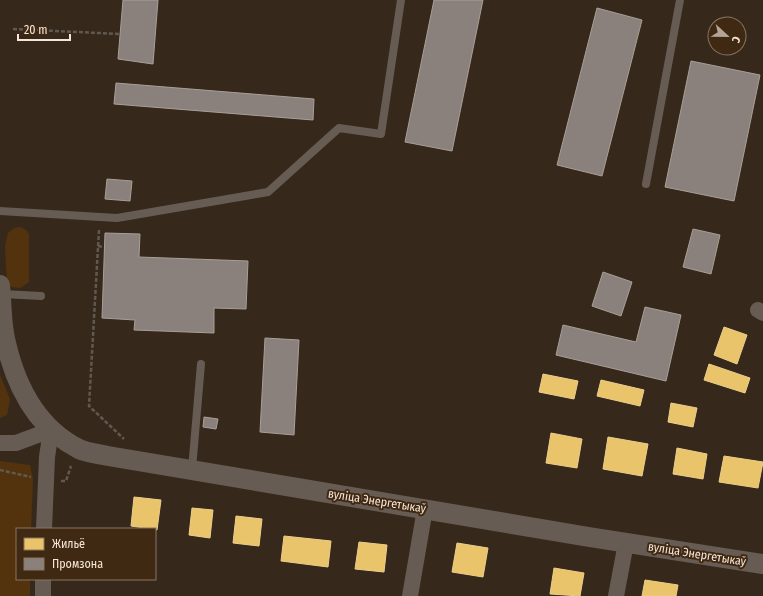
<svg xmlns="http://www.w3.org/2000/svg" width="763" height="596" font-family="'Fira Sans Condensed',sans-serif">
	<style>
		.green { fill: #53330d }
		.homes { fill: #e9c46a; stroke: #edce8b }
		.industry { fill: #8a817c; stroke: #aa9f98 }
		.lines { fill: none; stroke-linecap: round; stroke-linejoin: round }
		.path { stroke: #615950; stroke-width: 2.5; stroke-dasharray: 4 2; stroke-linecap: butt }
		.service { stroke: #675c53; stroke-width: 8 }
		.minor { stroke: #675c53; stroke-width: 16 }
		.tertiary { stroke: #675c53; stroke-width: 20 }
		.labels { text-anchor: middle; stroke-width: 4; stroke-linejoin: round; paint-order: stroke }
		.street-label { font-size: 12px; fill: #f6e6d9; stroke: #402912 }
	</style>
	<rect width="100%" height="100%" fill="#36291c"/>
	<g class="green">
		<path d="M20,227L26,230L29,234V282L20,288L12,287L7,283L5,246L8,233L14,228Z"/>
		<path d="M0,375L10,399L7,415L0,418Z"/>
		<path d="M0,461L30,465L33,479L31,529H17V579H30V596H0Z"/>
	</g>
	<g class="homes">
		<path d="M724,327L747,335L737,364L714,355Z"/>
		<path d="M709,364L750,378L745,393L704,380Z"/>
		<path d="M543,374L578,381L574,399L539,392Z"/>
		<path d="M601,380L644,390L640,406L597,396Z"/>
		<path d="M671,403L697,408L693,427L668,422Z"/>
		<path d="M551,433L582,439L577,468L546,463Z"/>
		<path d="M608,437L648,444L642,476L603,469Z"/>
		<path d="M677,448L707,454L703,479L673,474Z"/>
		<path d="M724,456L763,462L758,488L719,482Z"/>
		<path d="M134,497L161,500L157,530L131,526Z"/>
		<path d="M192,508L213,510L210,538L189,535Z"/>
		<path d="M236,516L262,519L259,546L233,543Z"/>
		<path d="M284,536L331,541L328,567L281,561Z"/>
		<path d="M359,542L387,545L384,572L355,569Z"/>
		<path d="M457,543L488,548L483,577L452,572Z"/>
		<path d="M554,568L584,573L580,596L550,594Z"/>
		<path d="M645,580L678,585L676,596H642Z"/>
	</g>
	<g class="industry">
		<path d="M123,0H158L153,64L118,59Z"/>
		<path d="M434,0H483L452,151L405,142Z"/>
		<path d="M597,8L642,20L602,176L557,165Z"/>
		<path d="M691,61L760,75L734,201L665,187Z"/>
		<path d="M116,83L314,99L313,120L114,104Z"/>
		<path d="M107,179L132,181L130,201L105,199Z"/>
		<path d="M693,229L720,235L711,274L683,267Z"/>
		<path d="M105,233L140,234L139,257L248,261L246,309L214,308V333L134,330L135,320L102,318Z"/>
		<path d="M603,272L632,282L621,316L592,306Z"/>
		<path d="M645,307L681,315L666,381L556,355L563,325L636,342Z"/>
		<path d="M265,338L299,340L294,435L260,432Z"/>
		<path d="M204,417L218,419L216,429L203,427Z"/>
	</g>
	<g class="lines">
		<g class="path">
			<path d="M13,29L120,34"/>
			<path d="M99,230L89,406L124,439"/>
			<path d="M98,246L104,247"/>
			<path d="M0,470L31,477"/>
			<path d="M61,481H66L71,466"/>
		</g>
		<g class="service">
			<path d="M646,184L680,0"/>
			<path d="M0,211L117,218L268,192L339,128L381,134L401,0"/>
			<path d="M2,294L41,296"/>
			<path d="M192,469L201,364"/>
		</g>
		<g class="minor">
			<path d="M758,310L763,313"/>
			<path d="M0,443H16L51,430L47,457L44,529"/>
			<path d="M43,596V579"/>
			<path d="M410,596L425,509"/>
			<path d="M616,596L626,543"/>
		</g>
		<path class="tertiary" d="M0,285C2,304 1,325 6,343C16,386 37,428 79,449C87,453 99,454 108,456L589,537L763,564"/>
	</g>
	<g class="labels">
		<g class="street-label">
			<text transform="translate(377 501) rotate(9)" y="4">вуліца Энергетыкаў</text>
			<text transform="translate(697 554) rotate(9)" y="4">вуліца Энергетыкаў</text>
		</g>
	</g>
	<rect x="16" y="528" width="140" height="52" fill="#402912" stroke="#897562"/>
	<rect x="24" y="538" width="20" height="12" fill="#e9c46a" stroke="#897562"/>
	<text x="52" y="548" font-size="12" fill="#f6e6d9">Жильё</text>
	<rect x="24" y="558" width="20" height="12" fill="#8a817c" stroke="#897562"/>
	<text x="52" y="568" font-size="12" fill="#f6e6d9">Промзона</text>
	<g transform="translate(727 36) rotate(112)"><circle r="19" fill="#402912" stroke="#897562"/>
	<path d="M0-3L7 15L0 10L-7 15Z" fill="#b3a497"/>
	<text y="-6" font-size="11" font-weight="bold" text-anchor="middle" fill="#f6e6d9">С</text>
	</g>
	<path d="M18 34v6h52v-6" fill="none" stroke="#f6e6d9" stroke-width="2"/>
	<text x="24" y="34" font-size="12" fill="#f6e6d9" stroke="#402912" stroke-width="3" paint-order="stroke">20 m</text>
</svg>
